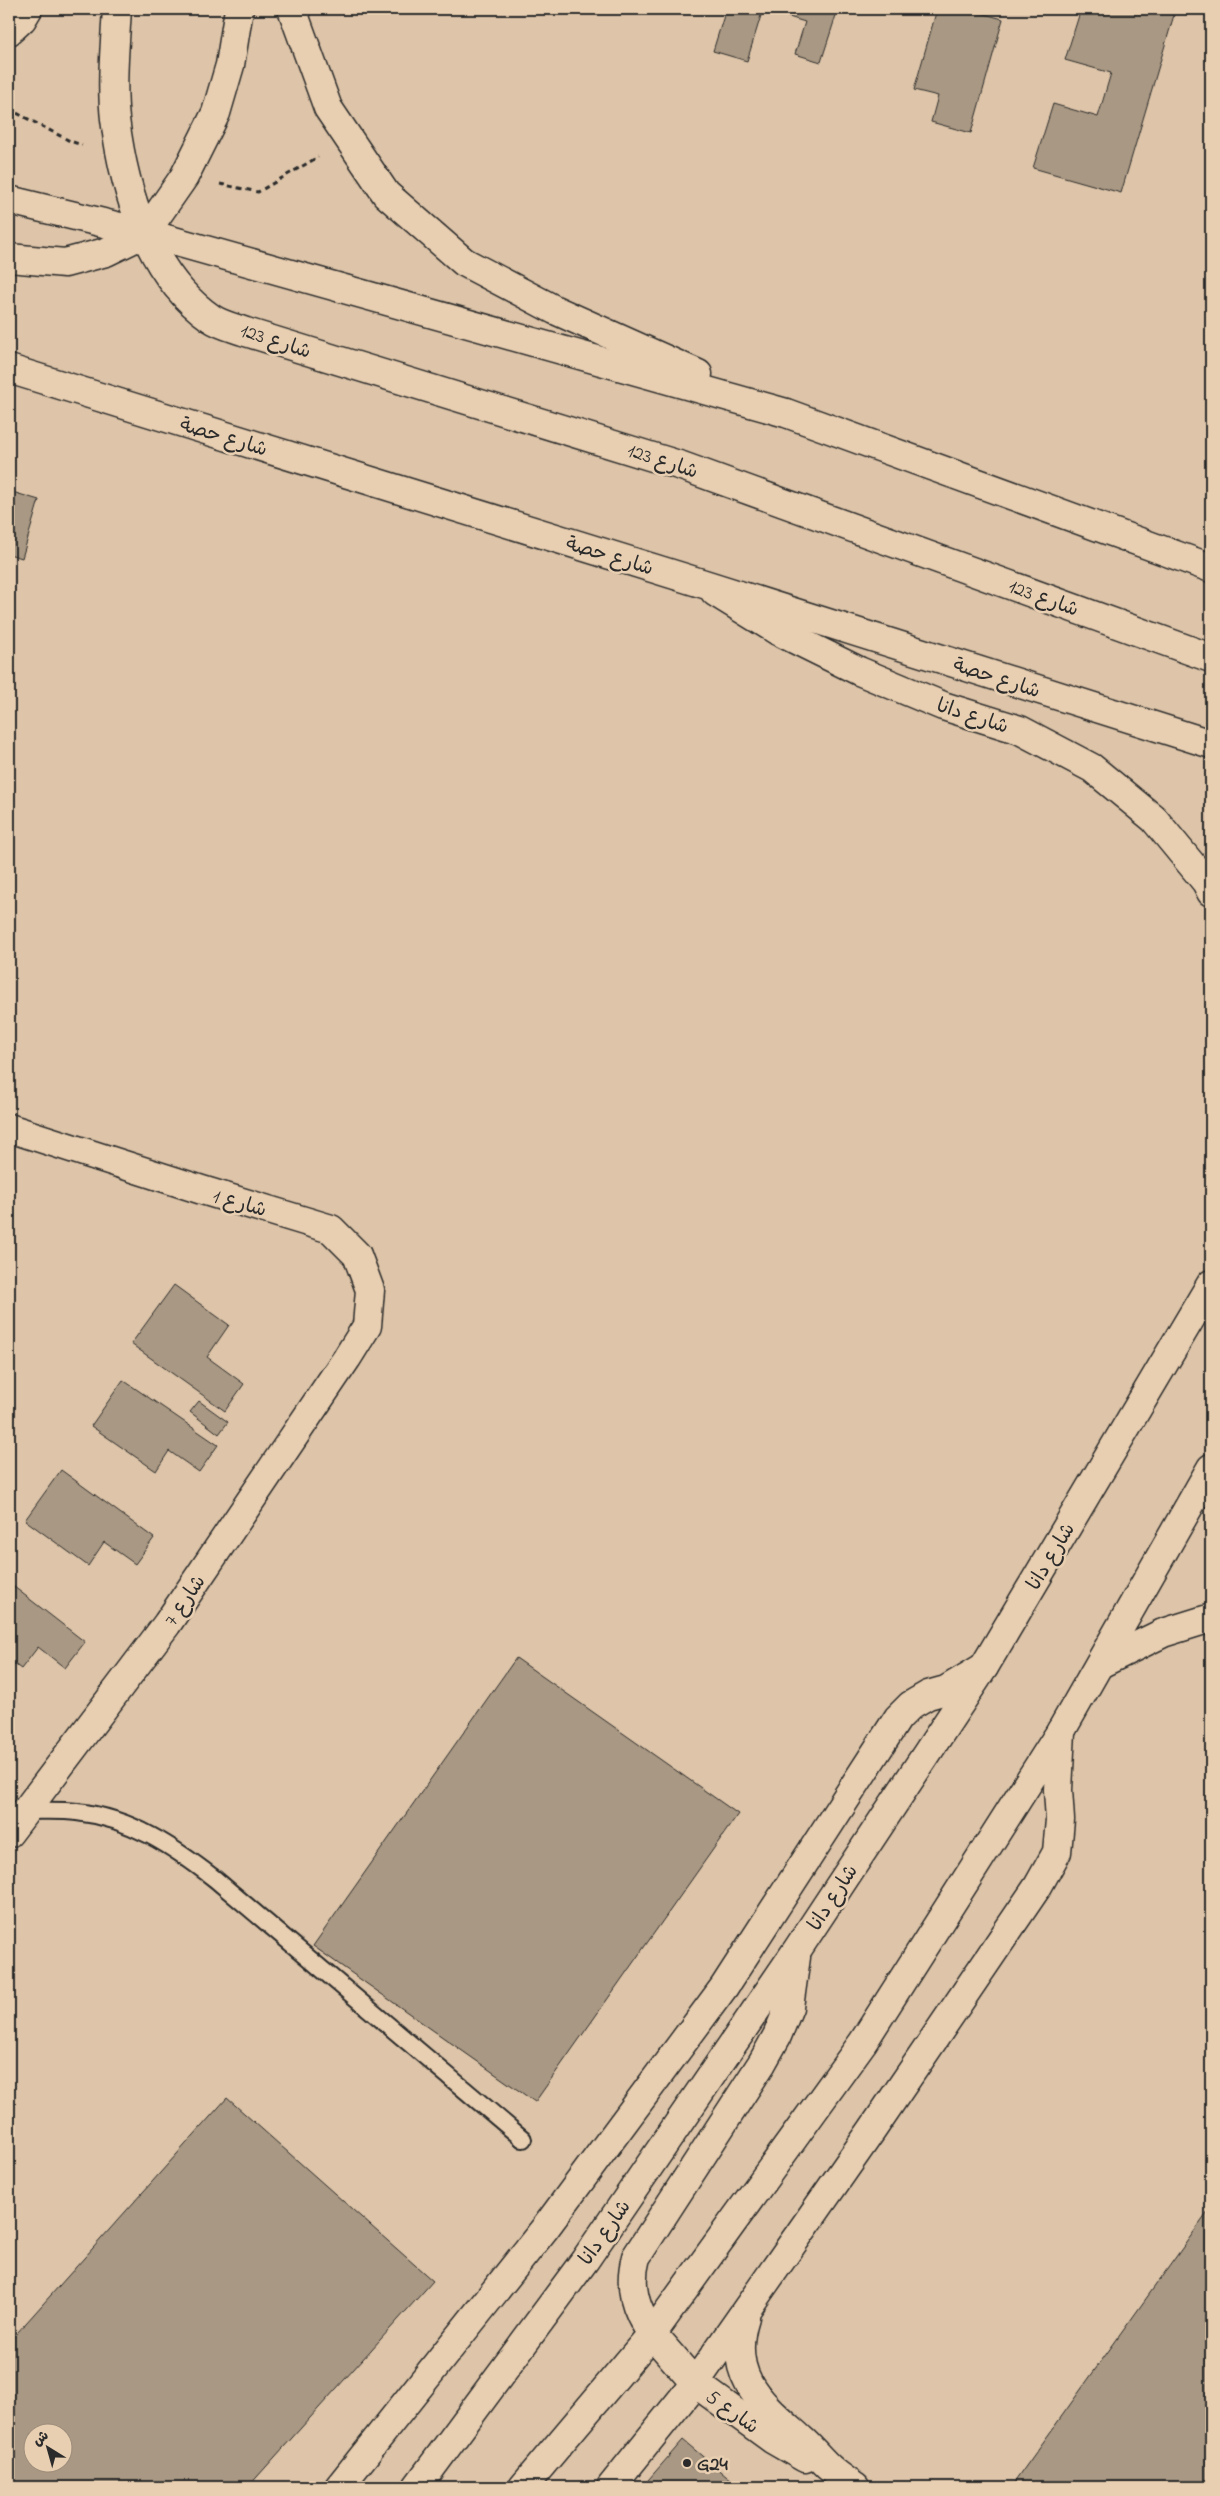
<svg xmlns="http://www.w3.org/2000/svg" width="1220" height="2496" font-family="'Indie Flower','Playpen Sans Arabic',sans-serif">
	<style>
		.building { fill: #a99883; stroke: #2b2b2b; fill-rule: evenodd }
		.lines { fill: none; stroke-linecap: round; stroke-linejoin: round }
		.lane-casing { stroke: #2b2b2b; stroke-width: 20 }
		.street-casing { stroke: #2b2b2b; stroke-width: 31 }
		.secondary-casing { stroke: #2b2b2b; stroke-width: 31 }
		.primary-casing { stroke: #2b2b2b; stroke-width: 31 }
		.path { stroke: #2b2b2b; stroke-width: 3; stroke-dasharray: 5 4; stroke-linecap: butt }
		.lane { stroke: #e9cfb1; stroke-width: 16 }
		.street { stroke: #e9cfb1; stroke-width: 28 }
		.secondary { stroke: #e9cfb1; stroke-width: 28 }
		.primary { stroke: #e9cfb1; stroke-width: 28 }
		.poi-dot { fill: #2b2b2b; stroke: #e9cfb1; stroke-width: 2 }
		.labels { text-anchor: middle; stroke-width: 5; stroke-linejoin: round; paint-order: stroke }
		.street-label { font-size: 20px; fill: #2b2b2b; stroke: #e9cfb1 }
		.poi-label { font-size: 20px; font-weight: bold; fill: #2b2b2b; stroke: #e9cfb1; text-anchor: start }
	</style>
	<rect width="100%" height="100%" fill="#dec5a9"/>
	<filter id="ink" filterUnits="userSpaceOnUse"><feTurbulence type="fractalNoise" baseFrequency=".02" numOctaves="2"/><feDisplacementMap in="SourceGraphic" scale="10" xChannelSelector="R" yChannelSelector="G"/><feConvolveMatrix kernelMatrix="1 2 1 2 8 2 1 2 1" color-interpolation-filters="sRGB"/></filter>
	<g filter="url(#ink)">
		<g class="building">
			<path d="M726,9H838L821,62L795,54L805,22L763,9L747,61L713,51Z"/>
			<path d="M937,9H966L1003,19L971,133L931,122L938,96L914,90Z"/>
			<path d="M1081,9H1152L1174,15L1121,193L1033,168L1053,104L1098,117L1111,73L1065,60Z"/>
			<path d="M9,491L39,500L22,558L9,554Z"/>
			<path d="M174,1285L229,1325L207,1357L244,1384L225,1411L131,1344Z"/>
			<path d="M123,1380L218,1445L199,1472L169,1451L156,1471L91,1426Z"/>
			<path d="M199,1401L228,1422L219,1434L190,1412Z"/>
			<path d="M61,1470L154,1538L135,1564L104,1542L88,1566L25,1520Z"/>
			<path d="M9,1583L85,1642L65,1668L38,1647L21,1669L9,1660Z"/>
			<path d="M516,1658L738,1814L535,2102L313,1946Z"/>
			<path d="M9,1729L15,1733L9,1742Z"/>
			<path d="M227,2098L433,2281L248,2487H9V2342ZM32,2434H62V2464H32Z"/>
			<path d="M1211,2208V2487H1011Z"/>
			<path d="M683,2440L739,2487H642Z"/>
		</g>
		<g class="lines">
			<g class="lane-casing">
				<path id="lane" d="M27,1811C44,1811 61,1810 77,1812C131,1818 174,1847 215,1879L523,2139"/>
			</g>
			<g class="street-casing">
				<g id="street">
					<path d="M9,1128L202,1190L331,1229L357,1255L370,1290L367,1326L347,1358L167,1624L9,1833"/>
					<path d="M745,2317C726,2377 761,2403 801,2439C812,2448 820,2460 831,2469C838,2476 847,2481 855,2487"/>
					<path d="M652,2334L695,2383L772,2439L805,2458"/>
					<path d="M339,2487L546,2227L724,1987L898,1718L911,1705L928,1695L946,1690L984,1667"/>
					<path d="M611,2487L695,2383L872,2130L1038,1886L1057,1852L1060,1820L1058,1790L1061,1731"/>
				</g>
			</g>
			<g class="secondary-casing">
				<g id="secondary">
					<path d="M117,9C115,44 111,84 115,119C124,191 149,275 211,318C221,325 235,328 246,332L682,466L1211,658"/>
					<path d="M9,258L65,263L106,252L145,233L184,177L216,113L230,65L239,9"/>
					<path d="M715,592L778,631L859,671L943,706L1020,730L1092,768L1154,819L1206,882L1211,892"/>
					<path d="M1100,1664L1163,1633L1211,1618"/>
					<path d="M652,2334C635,2309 628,2287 636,2257L762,2063L777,2036L789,2007L796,1957"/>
					<path d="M417,2487L585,2260L797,1950L984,1667L1211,1284"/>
					<path d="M523,2487L652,2334L863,2042L1061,1731L1211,1468"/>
				</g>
			</g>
			<g class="primary-casing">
				<g id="primary">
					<path d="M292,9L328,108L386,194L464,262L555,310L698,374"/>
					<path d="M9,31L22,19L28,9"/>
					<path d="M9,200L145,233L786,413L1211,568"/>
					<path d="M9,369L701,583L1211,744"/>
				</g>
			</g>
			<g class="path">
				<path d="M9,109L70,141L82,145"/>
				<path d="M220,184L258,192L318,157"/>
			</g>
			<use href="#lane" class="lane"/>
			<use href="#street" class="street"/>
			<use href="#secondary" class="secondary"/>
			<use href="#primary" class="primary"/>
		</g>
	</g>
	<circle class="poi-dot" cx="687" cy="2463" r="5"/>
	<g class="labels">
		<g class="street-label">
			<text transform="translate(276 340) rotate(18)" y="7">شارع 123</text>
			<text transform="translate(224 436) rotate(17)" y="7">شارع حصة</text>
			<text transform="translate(663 460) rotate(18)" y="7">شارع 123</text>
			<text transform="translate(610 555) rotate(17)" y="7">شارع حصة</text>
			<text transform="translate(1044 597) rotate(20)" y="7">شارع 123</text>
			<text transform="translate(997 677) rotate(18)" y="7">شارع حصة</text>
			<text transform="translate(973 715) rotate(18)" y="7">شارع دانا</text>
			<text transform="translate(240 1202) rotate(16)" y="7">شارع 1</text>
			<text transform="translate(1050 1556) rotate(-59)" y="7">شارع دانا</text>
			<text transform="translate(184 1600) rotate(-56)" y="7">شارع 7</text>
			<text transform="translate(832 1897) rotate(-57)" y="7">شارع دانا</text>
			<text transform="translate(604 2232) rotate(-55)" y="7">شارع دانا</text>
			<text transform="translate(733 2411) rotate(36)" y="7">شارع 5</text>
		</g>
		<g class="poi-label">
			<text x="697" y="2470">G24</text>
		</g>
	</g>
	<rect width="1220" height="2496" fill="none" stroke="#e9cfb1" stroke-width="30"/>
	<rect x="15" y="15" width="1190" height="2466" fill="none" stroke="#2b2b2b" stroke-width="2" filter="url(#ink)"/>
	<g transform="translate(48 2448) rotate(323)"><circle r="24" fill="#e9cfb1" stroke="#9d8d7b"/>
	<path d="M0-4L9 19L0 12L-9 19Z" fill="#2b2b2b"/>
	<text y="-8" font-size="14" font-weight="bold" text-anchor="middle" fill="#2b2b2b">ش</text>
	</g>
</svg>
